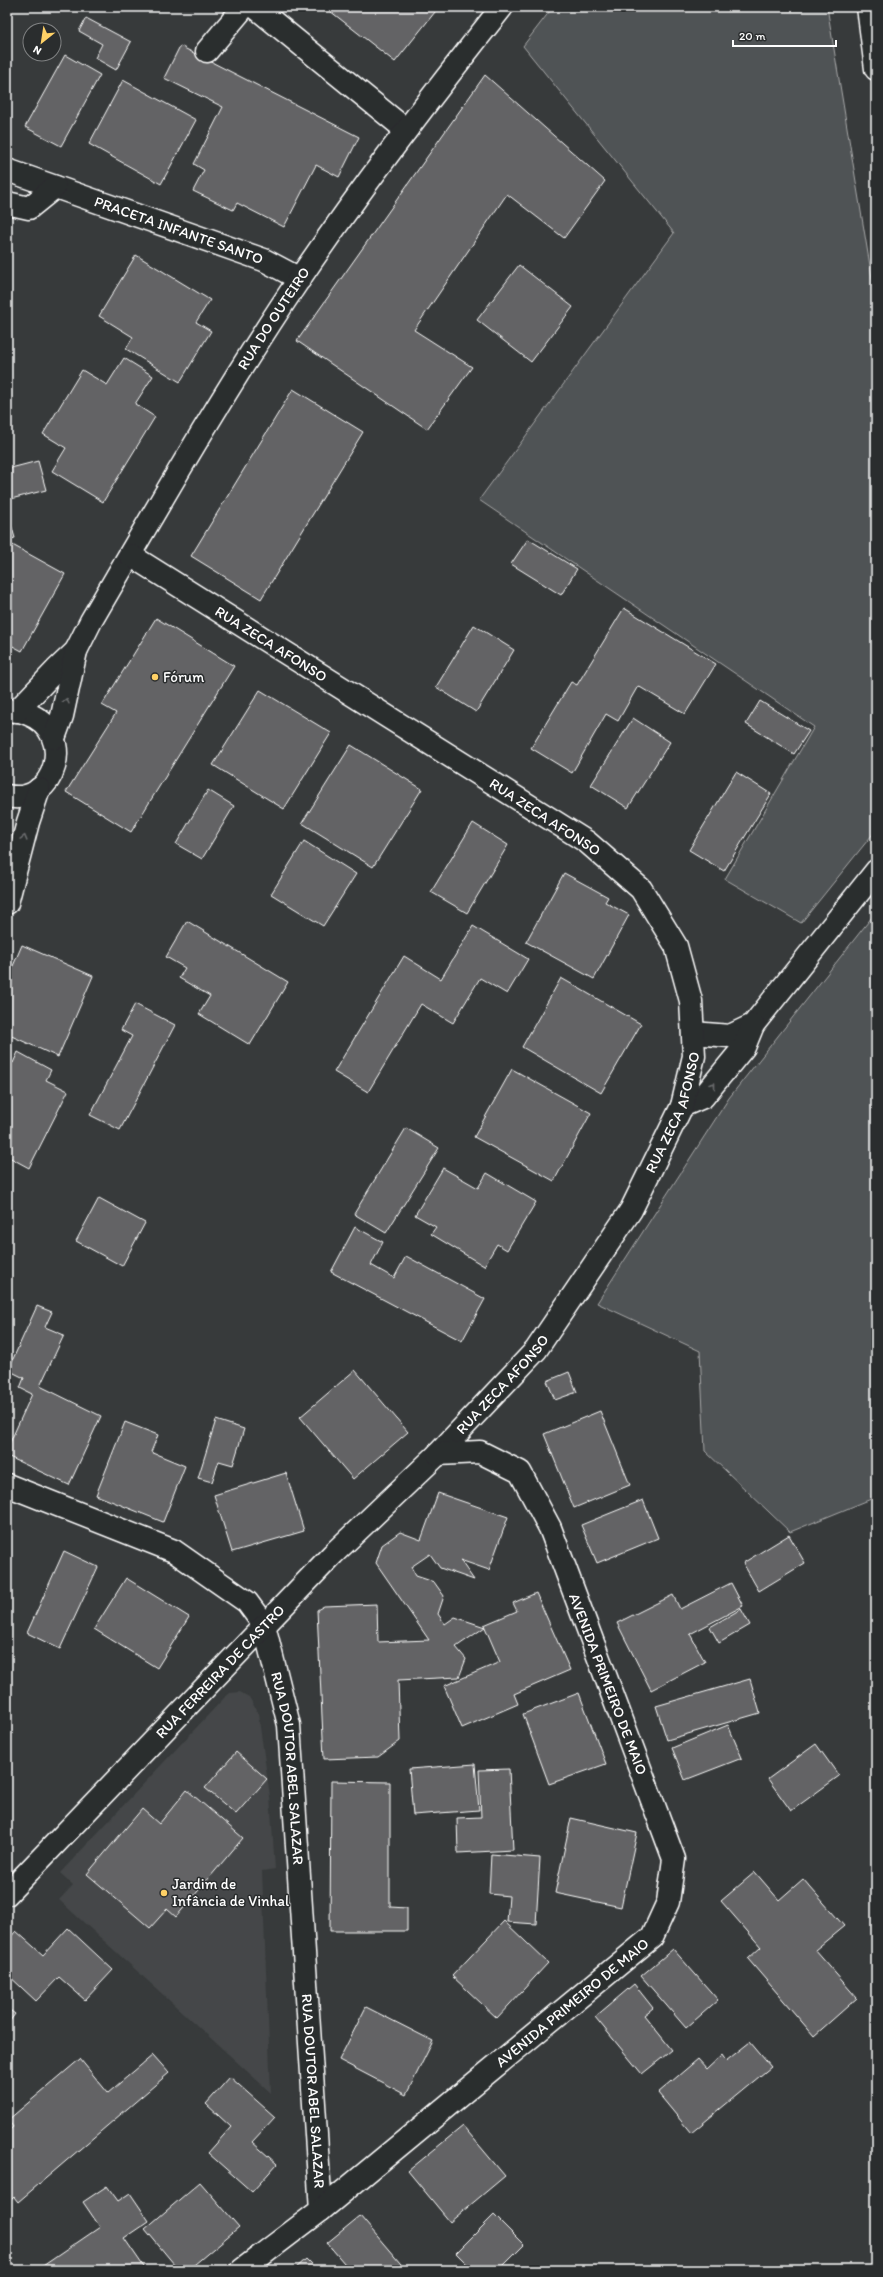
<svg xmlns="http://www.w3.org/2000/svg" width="883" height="2277" font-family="Itim,sans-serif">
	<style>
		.built { fill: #444748 }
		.green { fill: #505354; stroke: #a8a9aa }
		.building { fill: #636465; stroke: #fff }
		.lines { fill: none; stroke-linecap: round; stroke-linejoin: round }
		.street-casing { stroke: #fff; stroke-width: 25 }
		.secondary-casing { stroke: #fff; stroke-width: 25 }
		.street { stroke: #2a2d2e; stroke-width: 22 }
		.secondary { stroke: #2a2d2e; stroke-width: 22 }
		.oneway { stroke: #6a6c6d }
		.poi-dot { fill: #ffd166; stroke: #2a2d2e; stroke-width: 1.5 }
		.labels { text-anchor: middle; stroke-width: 3; stroke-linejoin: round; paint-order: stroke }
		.street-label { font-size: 15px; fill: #fff; stroke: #2a2d2e }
		.poi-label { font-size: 15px; fill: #fff; stroke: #2a2d2e; text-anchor: start }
	</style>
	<rect width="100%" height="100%" fill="#373a3b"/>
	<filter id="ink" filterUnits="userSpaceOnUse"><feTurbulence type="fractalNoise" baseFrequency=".025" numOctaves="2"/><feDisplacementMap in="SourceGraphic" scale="8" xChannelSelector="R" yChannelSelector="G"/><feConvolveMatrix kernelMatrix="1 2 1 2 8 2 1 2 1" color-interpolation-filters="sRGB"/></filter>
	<g filter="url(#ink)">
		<path class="built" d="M240,1692L249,1697L258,1713L270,1796L275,1869L262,1871L271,2093L59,1900L73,1885L60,1873L224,1698L230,1693Z"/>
		<g class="green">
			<path d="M553,7H827L876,302V830L801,923L725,879L814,727L479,500L674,233L523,46Z"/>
			<path d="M876,912V1497L790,1532L705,1451L700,1351L597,1303L729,1098Z"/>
		</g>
		<g class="building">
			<path d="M334,7H439L395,62L330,11Z"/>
			<path d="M86,18L131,42L116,70L95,58L102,44L79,31Z"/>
			<path d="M180,46L359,137L339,177L316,165L284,227L237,203L233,210L193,191L204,170L194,164L223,107L164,78Z"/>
			<path d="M65,55L100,75L61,146L25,127Z"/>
			<path d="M485,75L605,181L564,238L507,194L414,330L472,367L427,429L297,341Z"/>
			<path d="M123,80L196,120L161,184L89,144Z"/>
			<path d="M136,255L210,300L196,322L211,331L180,382L126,349L133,337L99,316Z"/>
			<path d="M519,265L573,307L531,362L477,320Z"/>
			<path d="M124,358L153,376L135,404L155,417L103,502L52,471L66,448L43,434L82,370L107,385Z"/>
			<path d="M293,389L363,432L261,599L191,556Z"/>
			<path d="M38,461L46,490L7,500V469Z"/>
			<path d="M7,511L15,538L7,540Z"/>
			<path d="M528,539L577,569L561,595L511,564Z"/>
			<path d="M7,542L65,574L22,651L7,643Z"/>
			<path d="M624,608L716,664L685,714L638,686L618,721L606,714L572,773L531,748L571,682L577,685Z"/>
			<path d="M156,618L234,666L131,832L66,792L116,713L102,705Z"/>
			<path d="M474,625L514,650L476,712L436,687Z"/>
			<path d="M260,690L331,733L284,809L213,765Z"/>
			<path d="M760,701L809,731L794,754L746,724Z"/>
			<path d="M633,718L670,742L628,808L591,785Z"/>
			<path d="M351,745L422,789L373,867L302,823Z"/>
			<path d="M736,772L771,794L724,871L689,850Z"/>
			<path d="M208,790L234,806L202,859L176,844Z"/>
			<path d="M473,823L508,845L467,913L431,892Z"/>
			<path d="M304,841L356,874L323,926L271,894Z"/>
			<path d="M564,873L608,897L605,902L629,915L594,979L526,942Z"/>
			<path d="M187,921L288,982L250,1045L199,1014L210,996L179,978L185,968L166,957Z"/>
			<path d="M473,926L528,959L507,994L480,978L453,1023L421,1004L368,1092L334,1072L404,956L441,979Z"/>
			<path d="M22,945L93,976L58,1057L7,1034V980Z"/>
			<path d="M561,978L641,1024L601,1093L522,1047Z"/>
			<path d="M135,1004L175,1025L120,1130L90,1115L132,1036L121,1030Z"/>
			<path d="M18,1052L51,1070L46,1080L68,1091L29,1168L7,1156V1060L13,1063Z"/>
			<path d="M512,1069L591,1113L554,1181L474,1137Z"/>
			<path d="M406,1128L439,1148L386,1233L354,1214Z"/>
			<path d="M443,1168L478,1188L487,1173L536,1202L507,1250L497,1244L484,1266L431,1234L436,1227L415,1215Z"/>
			<path d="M99,1198L145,1223L122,1266L76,1241Z"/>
			<path d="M355,1227L383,1242L371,1265L394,1278L406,1256L485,1299L462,1341L331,1272Z"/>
			<path d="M37,1306L52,1312L45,1327L64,1335L40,1386L101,1416L69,1485L7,1456V1449L32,1394L20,1388L24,1378L8,1370Z"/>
			<path d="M355,1370L408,1432L353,1479L300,1417Z"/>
			<path d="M569,1372L577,1392L555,1400L547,1381Z"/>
			<path d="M600,1411L630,1485L574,1508L544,1434Z"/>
			<path d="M216,1420L244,1429L233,1465L219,1461L212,1482L198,1478Z"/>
			<path d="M125,1422L158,1435L151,1452L185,1466L163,1522L96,1495Z"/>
			<path d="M286,1473L304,1531L232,1552L214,1495Z"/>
			<path d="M438,1493L508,1517L489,1570L460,1560L474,1580L440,1568L430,1554L411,1567L416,1576L434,1582L444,1596L438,1614L445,1624L455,1617L485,1627L456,1647L466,1659L459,1677L398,1680L400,1741L378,1757L324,1759L317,1610L324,1606L377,1604L378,1642L429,1640L376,1563L382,1545L400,1532L421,1540Z"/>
			<path d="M643,1500L658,1538L597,1563L581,1525Z"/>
			<path d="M789,1535L805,1563L759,1591L743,1563Z"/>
			<path d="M64,1551L98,1567L60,1649L27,1633Z"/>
			<path d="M126,1578L189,1617L157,1668L94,1629Z"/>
			<path d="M731,1583L743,1606L690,1634L705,1662L651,1690L617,1623L673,1595L680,1609Z"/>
			<path d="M536,1593L570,1670L514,1694L518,1704L462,1728L444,1686L500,1662L484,1625L517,1611L513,1603Z"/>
			<path d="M741,1609L750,1625L719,1643L710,1627Z"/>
			<path d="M750,1679L760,1713L667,1740L656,1706Z"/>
			<path d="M579,1693L606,1764L549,1784L523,1714Z"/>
			<path d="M728,1725L742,1758L685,1780L672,1748Z"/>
			<path d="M816,1744L839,1776L791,1811L768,1779Z"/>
			<path d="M236,1752L267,1779L236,1814L205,1788Z"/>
			<path d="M475,1764L479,1810L413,1815L409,1769Z"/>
			<path d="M509,1769L513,1850L458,1853L457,1818L481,1817L479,1770Z"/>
			<path d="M331,1781L390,1782V1907L407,1908V1931H330Z"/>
			<path d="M187,1790L243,1838L176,1917L167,1909L150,1928L87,1874L142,1809L159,1824Z"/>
			<path d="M571,1818L637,1833L621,1907L555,1893Z"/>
			<path d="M491,1854L540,1858L536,1924L507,1922L509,1896L489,1894Z"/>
			<path d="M755,1872L779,1900L803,1879L844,1926L815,1950L857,1998L814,2036L748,1959L761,1947L721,1901Z"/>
			<path d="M504,1921L548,1963L497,2018L452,1976Z"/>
			<path d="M68,1928L113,1970L85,2000L59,1977L36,2001L7,1974V1941L16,1931L43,1955Z"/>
			<path d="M673,1949L718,2000L686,2028L641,1976Z"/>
			<path d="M634,1984L653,2008L644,2015L672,2050L642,2074L595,2017Z"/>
			<path d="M366,2007L433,2041L406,2095L339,2060Z"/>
			<path d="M7,2008L15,2014L7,2025Z"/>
			<path d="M750,2042L771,2067L691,2133L658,2093L698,2059L707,2069L722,2055L726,2061Z"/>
			<path d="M153,2055L169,2073L18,2202L14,2197L7,2204V2132L13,2127L8,2120L80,2059L108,2093Z"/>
			<path d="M230,2077L275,2117L252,2142L277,2164L252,2192L208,2153L231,2127L206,2104Z"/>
			<path d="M463,2126L505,2176L450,2222L408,2171Z"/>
			<path d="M200,2182L239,2227L188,2270H179L145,2229Z"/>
			<path d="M107,2186L118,2201L130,2193L149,2221L124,2238L146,2270H37L100,2227L83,2202Z"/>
			<path d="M494,2215L524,2245L499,2270H473L456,2253Z"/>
			<path d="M360,2216L406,2270H350L327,2243Z"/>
			<path d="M306,2259L317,2270H294Z"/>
		</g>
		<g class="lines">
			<g class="street-casing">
				<g id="street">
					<path d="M255,7L406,130"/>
					<path d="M207,51L244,7"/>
					<path id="s1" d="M7,170L264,260L300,279"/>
					<path d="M7,203L29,208L55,187"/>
					<path d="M7,711C13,710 22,711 28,714C77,732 56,807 7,796"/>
					<path d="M17,711L56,670L76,651"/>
					<path id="s2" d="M54,738L62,716L76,651L91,621C158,506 225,389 300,278C363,185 432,95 502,7"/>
					<path d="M7,903L28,822L39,789"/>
					<path d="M693,1033L730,1036L753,1025L876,871"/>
					<path d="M682,1106L703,1097L744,1047L753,1025"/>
					<path id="s3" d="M7,1485L174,1551L247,1602L264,1625L289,1725L321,2210"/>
					<path id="s4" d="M7,1894L333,1554L438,1454L536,1350L631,1210L682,1106L694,1056L691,1001L676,946L641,889L587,842L130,555"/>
					<path id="s5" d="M242,2270L321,2210L652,1937L668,1902L674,1859L550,1528L520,1472L480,1452L438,1454"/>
				</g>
			</g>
			<g class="secondary-casing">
				<path id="secondary" d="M868,7L876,69"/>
			</g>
			<use href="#street" class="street"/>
			<use href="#secondary" class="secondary"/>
		</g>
		<defs><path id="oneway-chevron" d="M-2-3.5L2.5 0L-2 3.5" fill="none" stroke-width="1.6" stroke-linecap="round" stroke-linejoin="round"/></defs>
		<g class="oneway">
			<use href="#oneway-chevron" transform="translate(66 701) rotate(-76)"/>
			<use href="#oneway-chevron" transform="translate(24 838) rotate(-75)"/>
			<use href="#oneway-chevron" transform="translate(713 1085) rotate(-52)"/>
		</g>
	</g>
	<g class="poi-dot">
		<circle cx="155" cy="677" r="4"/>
		<circle cx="164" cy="1893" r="4"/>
	</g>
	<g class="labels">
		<g class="street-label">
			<text dy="5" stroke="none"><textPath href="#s1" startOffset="182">PRACETA INFANTE SANTO</textPath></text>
			<text dy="5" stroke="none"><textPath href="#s2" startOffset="477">RUA DO OUTEIRO</textPath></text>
			<text transform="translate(271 644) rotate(32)" y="5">RUA ZECA AFONSO</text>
			<text transform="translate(545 817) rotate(33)" y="5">RUA ZECA AFONSO</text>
			<text dy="5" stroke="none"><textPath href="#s4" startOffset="1035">RUA ZECA AFONSO</textPath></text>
			<text dy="5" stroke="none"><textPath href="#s4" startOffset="711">RUA ZECA AFONSO</textPath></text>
			<text dy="5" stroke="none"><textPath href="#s4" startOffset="308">RUA FERREIRA DE CASTRO</textPath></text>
			<text transform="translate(608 1684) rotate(69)" y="5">AVENIDA PRIMEIRO DE MAIO</text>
			<text dy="5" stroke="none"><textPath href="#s3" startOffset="443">RUA DOUTOR ABEL SALAZAR</textPath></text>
			<text dy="5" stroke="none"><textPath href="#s5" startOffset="425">AVENIDA PRIMEIRO DE MAIO</textPath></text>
			<text dy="5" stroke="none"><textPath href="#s3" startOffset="767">RUA DOUTOR ABEL SALAZAR</textPath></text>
		</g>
		<g class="poi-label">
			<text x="163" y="682">Fórum</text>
			<text x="172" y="1889">Jardim de<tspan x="172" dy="17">Infância de Vinhal</tspan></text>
		</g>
	</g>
	<rect width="883" height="2277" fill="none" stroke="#2a2d2e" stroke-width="24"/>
	<rect x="12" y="12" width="859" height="2253" fill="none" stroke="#fff" stroke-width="1.5" filter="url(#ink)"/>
	<g transform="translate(42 42) rotate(210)"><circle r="19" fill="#2a2d2e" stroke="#7f8182"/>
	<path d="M0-3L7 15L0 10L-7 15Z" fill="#ffd166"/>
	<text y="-6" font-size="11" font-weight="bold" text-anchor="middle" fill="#ffffff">N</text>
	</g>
	<path d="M733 40v6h103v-6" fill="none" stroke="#ffffff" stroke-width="2"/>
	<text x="739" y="40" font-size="12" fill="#ffffff" stroke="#2a2d2e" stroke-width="3" paint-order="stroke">20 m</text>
</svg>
